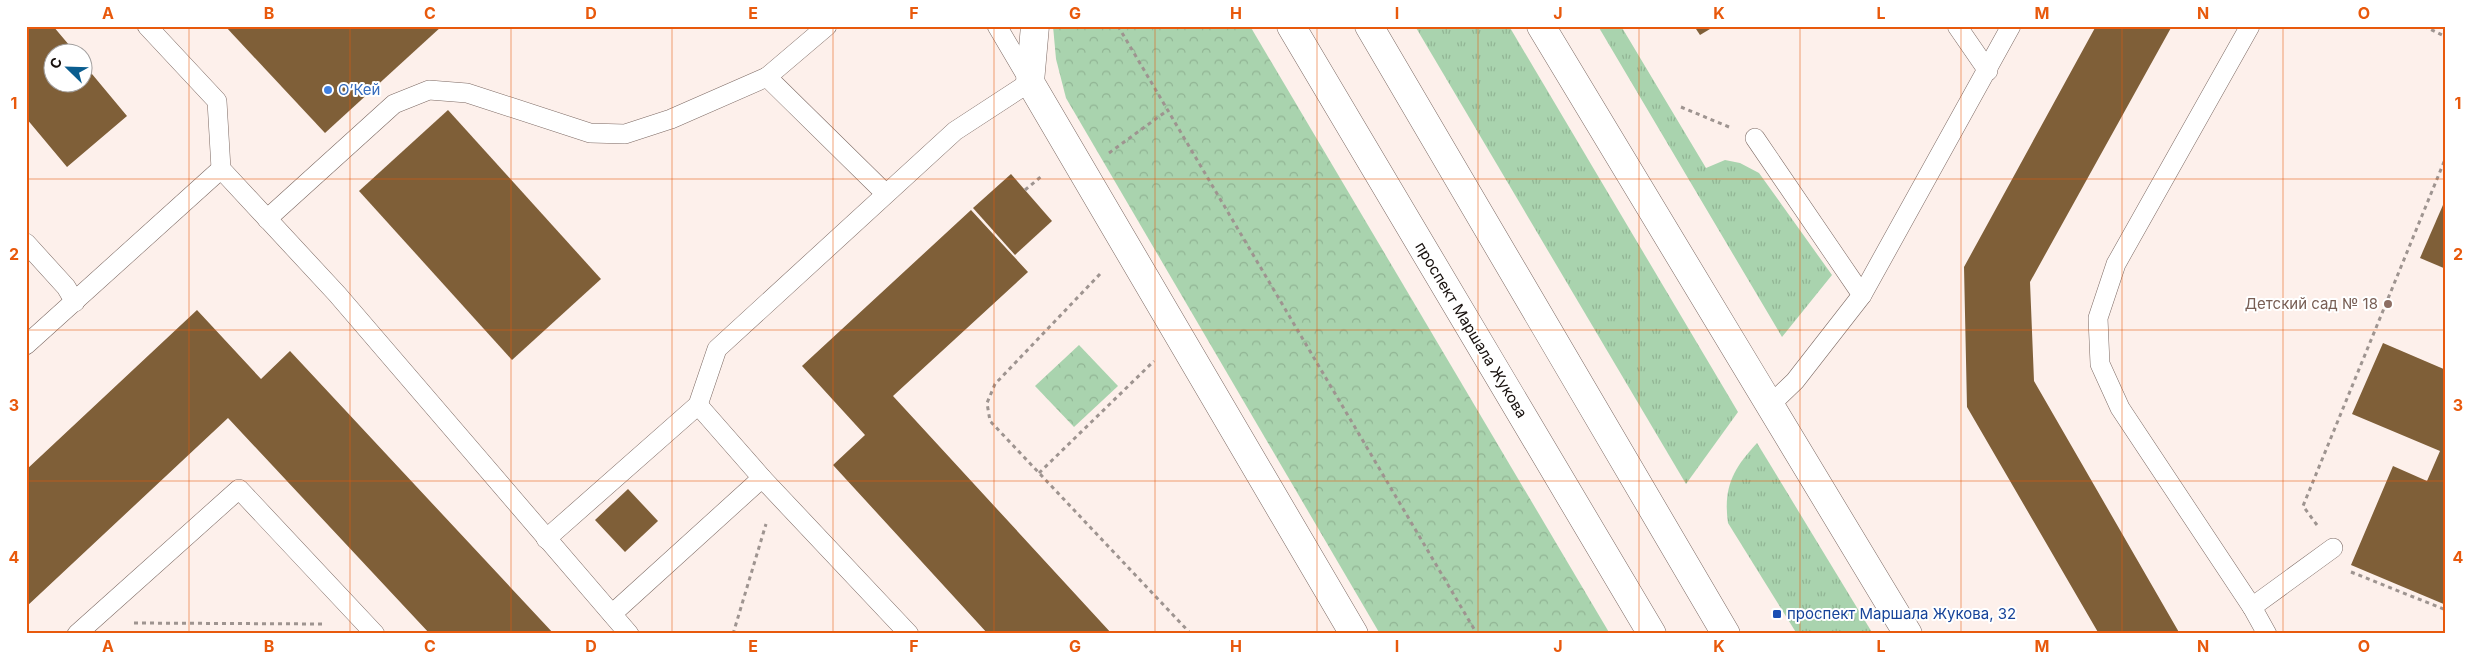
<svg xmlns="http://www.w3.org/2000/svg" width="2472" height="660" font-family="Inter,sans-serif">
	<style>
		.grass { fill: url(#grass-tufts) }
		.park { fill: url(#park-crowns) }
		.building { fill: #7f5f38 }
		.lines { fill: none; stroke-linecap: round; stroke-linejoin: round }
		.service-casing { stroke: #7c6963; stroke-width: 20 }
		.minor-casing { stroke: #7c6963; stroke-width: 29 }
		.secondary-casing { stroke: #7c6963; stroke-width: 29 }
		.path { stroke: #9e9490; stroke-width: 3; stroke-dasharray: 4 4; stroke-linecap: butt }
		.service { stroke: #fff; stroke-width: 19 }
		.minor { stroke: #fff; stroke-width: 28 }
		.secondary { stroke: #fff; stroke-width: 28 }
		.grid { fill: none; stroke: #e8590c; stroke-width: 1; stroke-opacity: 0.55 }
		.shop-dot { fill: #3f7fe0; stroke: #fff; stroke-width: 2 }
		.education-dot { fill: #8d6e63; stroke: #fff; stroke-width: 2 }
		.transit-dot { fill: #1a4fb4; stroke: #fff; stroke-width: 2 }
		.labels { text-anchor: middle; stroke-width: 4; stroke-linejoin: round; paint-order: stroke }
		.shop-label { font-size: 15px; fill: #366cbe; stroke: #fff; text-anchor: start }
		.education-label { font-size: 15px; fill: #785e54; stroke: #fff; text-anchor: end }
		.street-label { font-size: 15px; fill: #17100d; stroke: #fff }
		.transit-label { font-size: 15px; fill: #164399; stroke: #fff; text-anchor: start }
		.neatline { fill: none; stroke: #e8590c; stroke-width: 2 }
		.grid-label { font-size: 16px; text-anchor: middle; font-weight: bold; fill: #e8590c }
	</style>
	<defs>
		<pattern id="grass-tufts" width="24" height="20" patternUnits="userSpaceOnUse" patternTransform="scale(1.25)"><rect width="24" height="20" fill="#a9d3ae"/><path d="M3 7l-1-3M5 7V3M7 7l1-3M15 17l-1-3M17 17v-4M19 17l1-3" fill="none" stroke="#91b494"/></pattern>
		<pattern id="park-crowns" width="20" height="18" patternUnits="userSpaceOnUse" patternTransform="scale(1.25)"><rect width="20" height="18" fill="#a9d3ae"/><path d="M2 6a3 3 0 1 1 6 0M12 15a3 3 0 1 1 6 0" fill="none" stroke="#91b494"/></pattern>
	</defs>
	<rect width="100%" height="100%" fill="#fdf0eb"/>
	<g class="grass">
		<path d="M1415,26H1509L1738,412L1686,484Z"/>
		<path d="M1598,26H1621L1706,168L1725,160L1740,163L1759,173L1832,275L1782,337Z"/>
		<path d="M1757,443L1873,634H1797L1728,523C1723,487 1733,469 1757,443Z"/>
	</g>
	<g class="park">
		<path d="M1053,26H1250L1610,634H1380L1066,98L1056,59Z"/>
		<path d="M1079,345L1118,386L1074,427L1035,386Z"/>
	</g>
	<g class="building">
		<path d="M26,26H53L75,52H52V82H82V62L127,116L67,167L26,118Z"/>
		<path d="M225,26H442L325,133Z"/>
		<path d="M1694,26H1715L1700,35Z"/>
		<path d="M2096,26H2172L2030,282L2034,381L2180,634H2099L1967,407L1964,267Z"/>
		<path d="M448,110L601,279L512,360L359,191Z"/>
		<path d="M1011,174L1052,221L1015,255L973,208Z"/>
		<path d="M2446,198V269L2420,258Z"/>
		<path d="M971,210L1028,272L893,396L1112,634H988L833,465L865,435L802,366Z"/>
		<path d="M197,310L261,379L290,351L554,634H430L228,418L26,607V470Z"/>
		<path d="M2383,343L2446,370V605L2351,565L2393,466L2427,481L2440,451L2352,414Z"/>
		<path d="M628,489L658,521L625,552L595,520Z"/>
	</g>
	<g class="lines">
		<g class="service-casing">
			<g id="service">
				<path d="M147,26L217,101L221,169L337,294L629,634"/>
				<path d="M1957,26L1988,71"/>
				<path d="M2250,26L2116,264L2098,318L2100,364L2120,408L2252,607L2267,634"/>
				<path d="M767,77L827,26"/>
				<path d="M1755,138L1862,295"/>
				<path d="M267,219L394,104L429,90L467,93L590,133L625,134L671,119L767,77L885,193"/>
				<path d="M26,243L66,287L75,302"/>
				<path d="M26,345L221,169"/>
				<path d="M1771,404L1795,381L1862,295L2011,26"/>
				<path d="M698,405L762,478L909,634"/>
				<path d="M546,539L698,405L717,349L955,131L1030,82L997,26"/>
				<path d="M2252,607L2333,548"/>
				<path d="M612,614L762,478"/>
				<path d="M77,634L239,489L375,634"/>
			</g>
		</g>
		<g class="minor-casing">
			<g id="minor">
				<path d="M1035,26L1030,82L1354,634"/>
				<path d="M1541,26L1908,634"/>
			</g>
		</g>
		<g class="secondary-casing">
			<g id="secondary">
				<path d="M1291,26L1652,634"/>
				<path d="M1369,26L1726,634"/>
			</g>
		</g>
		<g class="path">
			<path d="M1118,26L1477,634"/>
			<path d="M2424,26L2446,37"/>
			<path d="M1681,107L1729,127"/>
			<path d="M1109,153L1168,110"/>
			<path d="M1025,190L1043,175"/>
			<path d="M1100,274L995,384L987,403L990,421L1191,634"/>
			<path d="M1039,473L1154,361"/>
			<path d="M2317,525L2303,506L2446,157"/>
			<path d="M2351,572L2446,610"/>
			<path d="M134,623L325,624"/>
			<path d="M733,634L766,524"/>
		</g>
		<use href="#service" class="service"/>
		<use href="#minor" class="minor"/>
		<use href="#secondary" class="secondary"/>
	</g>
	<path class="grid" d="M189,26V634M350,26V634M511,26V634M672,26V634M833,26V634M994,26V634M1155,26V634M1317,26V634M1478,26V634M1639,26V634M1800,26V634M1961,26V634M2122,26V634M2283,26V634M26,179H2446M26,330H2446M26,481H2446"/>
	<circle class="shop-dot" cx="328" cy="90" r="5"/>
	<circle class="education-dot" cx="2388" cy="304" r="5"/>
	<rect class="transit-dot" x="1772" y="609" width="10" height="10" rx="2.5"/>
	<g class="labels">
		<g class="shop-label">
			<text x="338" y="95">О’Кей</text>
		</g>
		<g class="education-label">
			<text x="2378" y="309">Детский сад № 18</text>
		</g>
		<g class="street-label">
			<text transform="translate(1471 330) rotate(59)" y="5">проспект Маршала Жукова</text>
		</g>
		<g class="transit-label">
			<text x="1787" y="619">проспект Маршала Жукова, 32</text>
		</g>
	</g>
	<rect width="2472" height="660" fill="none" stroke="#ffffff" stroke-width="55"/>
	<g transform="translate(68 68) rotate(293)"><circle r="24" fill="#ffffff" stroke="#a29f9e"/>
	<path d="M0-4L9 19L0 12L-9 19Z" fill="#0a5d8f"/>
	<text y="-8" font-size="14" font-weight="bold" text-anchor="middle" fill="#17100d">С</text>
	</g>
	<rect x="28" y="28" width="2416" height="604" class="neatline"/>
	<g class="grid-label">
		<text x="108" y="19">A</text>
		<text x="269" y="19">B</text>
		<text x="430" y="19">C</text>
		<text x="591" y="19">D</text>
		<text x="753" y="19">E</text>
		<text x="914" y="19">F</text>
		<text x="1075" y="19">G</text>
		<text x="1236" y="19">H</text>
		<text x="1397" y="19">I</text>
		<text x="1558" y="19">J</text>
		<text x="1719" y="19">K</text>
		<text x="1881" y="19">L</text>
		<text x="2042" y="19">M</text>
		<text x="2203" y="19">N</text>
		<text x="2364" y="19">O</text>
		<text x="14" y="109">1</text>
		<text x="2458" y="109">1</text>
		<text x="14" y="260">2</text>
		<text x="2458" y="260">2</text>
		<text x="14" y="411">3</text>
		<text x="2458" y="411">3</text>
		<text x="14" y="563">4</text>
		<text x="2458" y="563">4</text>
		<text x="108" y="652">A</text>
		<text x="269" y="652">B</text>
		<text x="430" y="652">C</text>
		<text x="591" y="652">D</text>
		<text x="753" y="652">E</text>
		<text x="914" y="652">F</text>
		<text x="1075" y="652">G</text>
		<text x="1236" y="652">H</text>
		<text x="1397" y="652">I</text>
		<text x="1558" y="652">J</text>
		<text x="1719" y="652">K</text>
		<text x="1881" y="652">L</text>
		<text x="2042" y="652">M</text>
		<text x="2203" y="652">N</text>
		<text x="2364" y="652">O</text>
	</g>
</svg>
